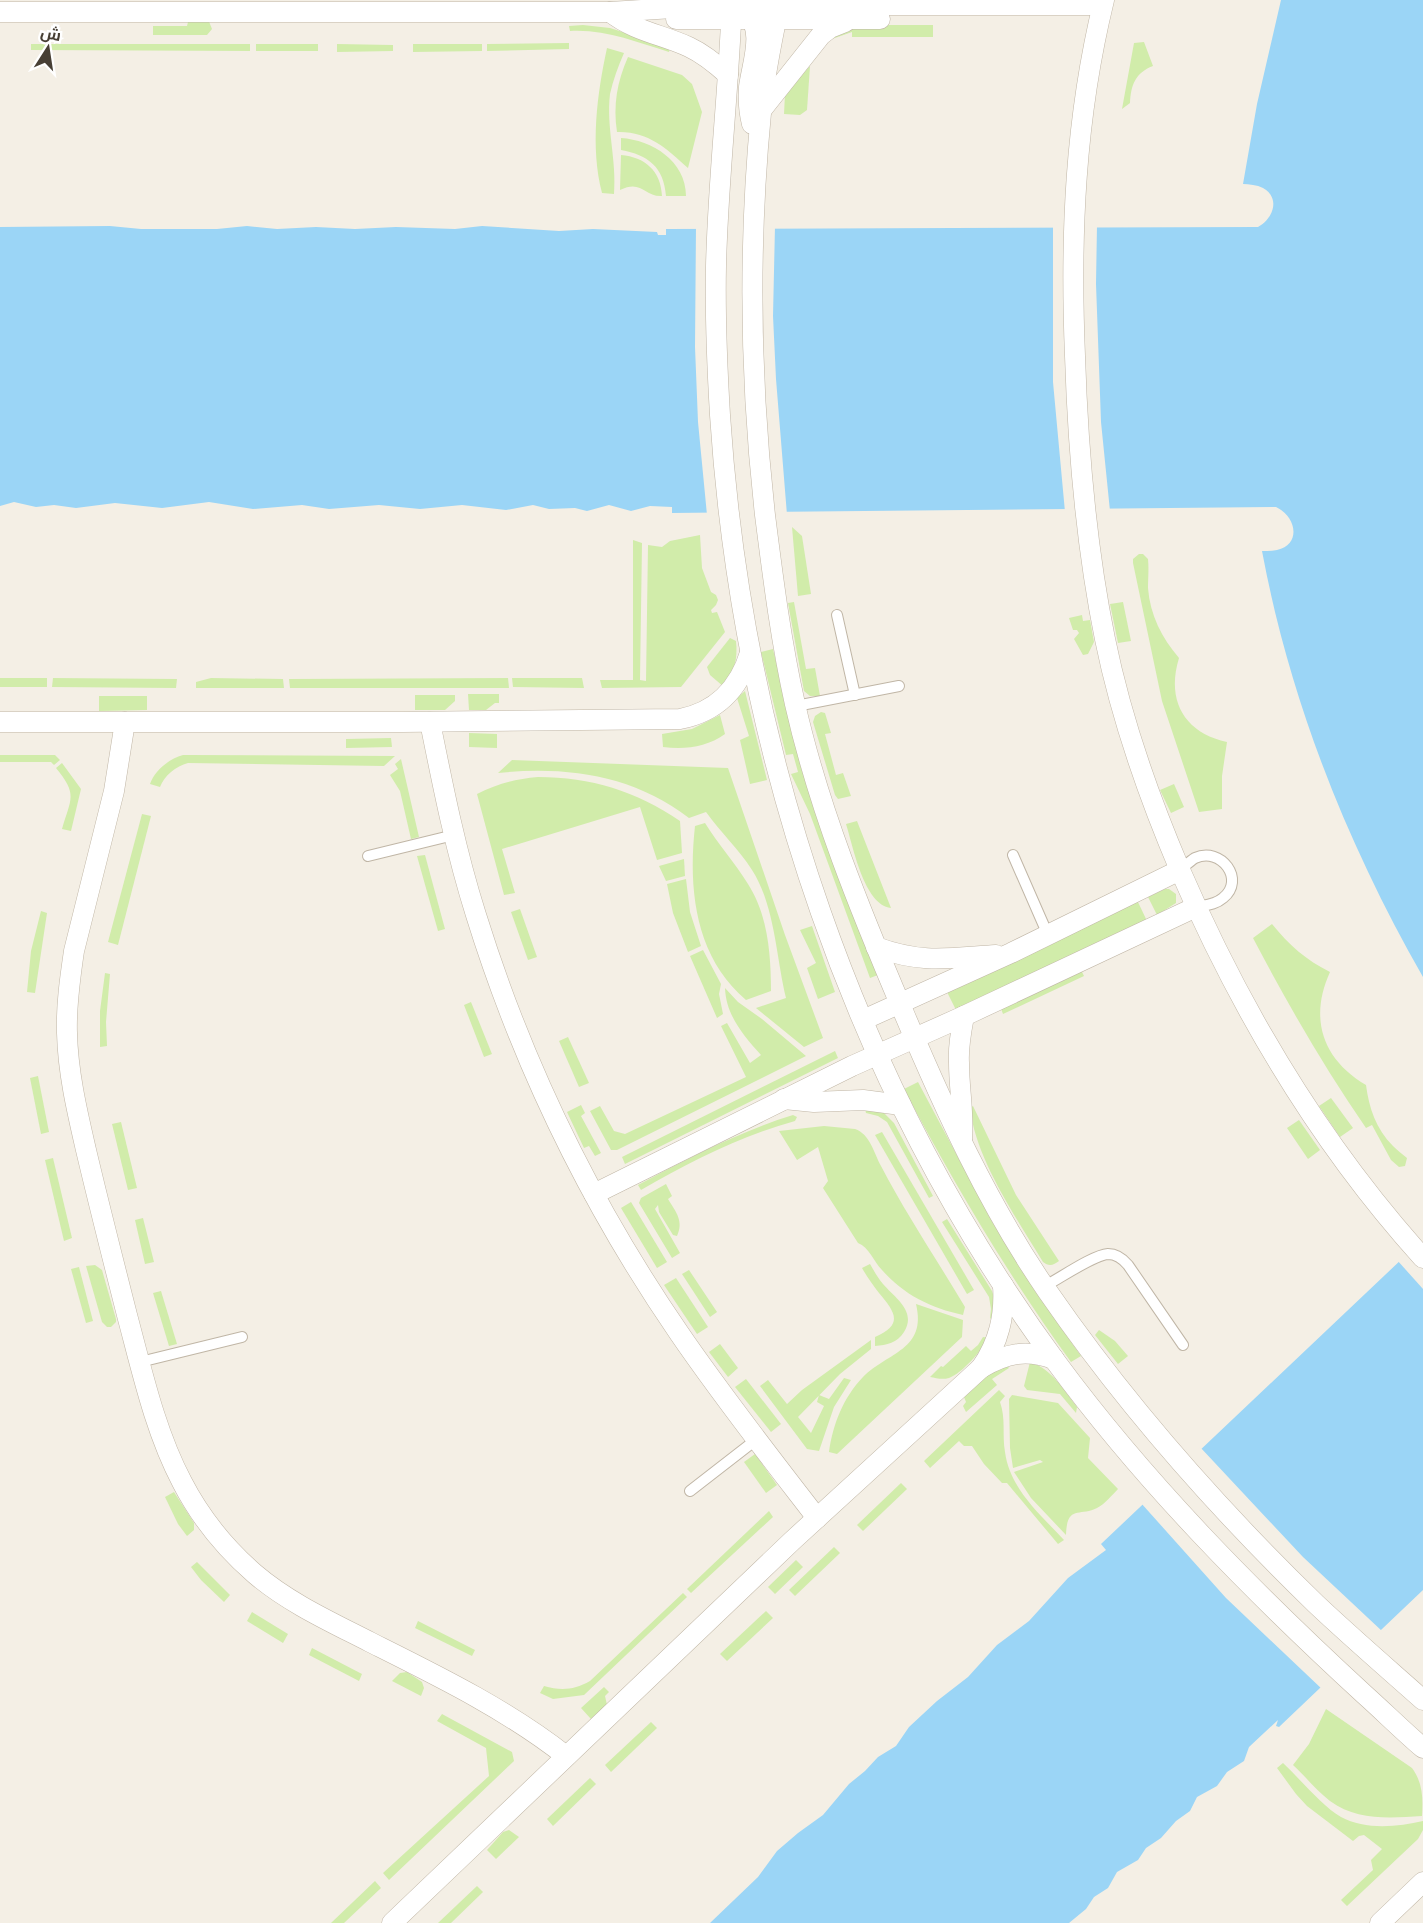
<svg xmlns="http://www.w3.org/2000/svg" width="1423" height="1923" font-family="'Exo 2',Cairo,sans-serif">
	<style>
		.green { fill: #d1ecaa }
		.water { fill: #9bd5f6 }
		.pier { fill: #f4efe5 }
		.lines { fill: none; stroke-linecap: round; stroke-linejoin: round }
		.service-casing { stroke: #c0b6a6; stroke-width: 12 }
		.minor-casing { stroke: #c0b6a6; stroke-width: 21 }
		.service { stroke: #fff; stroke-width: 10 }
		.minor { stroke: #fff; stroke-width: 20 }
	</style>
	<rect width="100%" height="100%" fill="#f4efe5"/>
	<g class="green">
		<path d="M189,18L208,19L212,29L207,35H153V26H187Z"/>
		<path d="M583,25L610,28L670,47L669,52C636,42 605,29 570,31L569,26Z"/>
		<path d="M849,25H933V37H852V32L832,39Z"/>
		<path d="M1144,42L1153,66C1135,73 1131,85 1130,103L1122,109L1134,43Z"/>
		<path d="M569,43V49L487,51V44Z"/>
		<path d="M31,44H250V51L31,50Z"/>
		<rect x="256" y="44" width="62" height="7"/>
		<path d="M337,44L393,45V51L337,52Z"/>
		<path d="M413,44H482V51L413,52Z"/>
		<path d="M607,48L624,53C618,67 613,80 610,94C606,127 617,161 614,194L602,193C590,147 597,94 607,48Z"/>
		<path d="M628,57L682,75L692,84L702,112L688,168C666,148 648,131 617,132C613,105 617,82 628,57Z"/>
		<path d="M810,66L807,110L800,115L784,114L785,94Z"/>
		<path d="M621,138C652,140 686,161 686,196H666C664,167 648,155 621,150Z"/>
		<path d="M621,155C645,157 661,171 662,196C644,197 642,179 620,190Z"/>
		<path d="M792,527L802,536L811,594L798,596Z"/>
		<path d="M700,535L702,568L711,592L716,595L718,600L716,605L711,610L712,613L717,612L725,632L681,687L602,688L600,680H633V540L642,543L640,680L646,681L648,545L662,547L670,541Z"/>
		<path d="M1139,554H1143L1148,559C1149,569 1148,579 1148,588C1150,615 1162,638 1179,658C1166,700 1184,733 1227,742L1222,776V809L1199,812L1162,701L1133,563V559Z"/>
		<path d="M794,602L806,669L815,668L820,696H810L804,691L788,603Z"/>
		<path d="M1123,602L1131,641L1118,643L1110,604Z"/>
		<path d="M1082,615L1083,621L1090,620L1094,642L1088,654L1083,655L1074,639L1079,633L1077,630H1073L1069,618Z"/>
		<path d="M730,638L736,641C738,660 734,671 724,687L710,675L707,667Z"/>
		<path d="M773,649L802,771L878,975L870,978L810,814L791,774L798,772L793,754L786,755L761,652Z"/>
		<rect x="0" y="678" width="47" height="9"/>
		<path d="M53,678L177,679L176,688L52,687Z"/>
		<path d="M211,678L283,679L284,688H196V682Z"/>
		<path d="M508,678L509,688H290L289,679Z"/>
		<path d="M512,678H582L584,688L513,687Z"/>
		<path d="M745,691L767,780L750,784L740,740L749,736L737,698Z"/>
		<path d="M468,694H499V703H495L486,710H469Z"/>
		<path d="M415,695H455V701L445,710H415Z"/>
		<path d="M99,696H147V710L99,711Z"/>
		<path d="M821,712L825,713L831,733L825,734L836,775L843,773L851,796L838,799L835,795L813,722L815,716Z"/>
		<path d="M720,715L725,734C707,747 685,750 663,747L662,734L692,729Z"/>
		<path d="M469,733L497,734V748L469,747Z"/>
		<path d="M391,738L392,747L346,748V739Z"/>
		<path d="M0,755H55L60,760L54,765L51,762H0Z"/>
		<path d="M183,755H187L395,756L384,766L188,763C176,766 164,776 160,787L150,784C155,770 169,759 183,755Z"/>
		<path d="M401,759L419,837L411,839L400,791L390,775L398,769L395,764Z"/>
		<path d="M512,760L728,768L785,935L823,1038L804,1047L756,1008L786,998C776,957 775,906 752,870C739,849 720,832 706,812L689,818C633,775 566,766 498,773Z"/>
		<path d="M62,763L81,789L71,831L62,829C71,798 78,795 56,768Z"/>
		<path d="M538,777C591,777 636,791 680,821L682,853L657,860L640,807L502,849L515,893L504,895L477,794C497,784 515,779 538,777Z"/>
		<path d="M1174,784L1184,807L1171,813L1160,790Z"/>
		<path d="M142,814L151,816L118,945L108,942Z"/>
		<path d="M857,821L891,908C864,905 853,846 846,824Z"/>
		<path d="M705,823C718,844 735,863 748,884C768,915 771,955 771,991L746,1000C695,957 688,889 695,826Z"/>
		<path d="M425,855L445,929L438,931L417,856Z"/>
		<path d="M684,859L685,876L666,881L659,866Z"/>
		<path d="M686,879L690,912L701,946L688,952L673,913L667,884Z"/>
		<path d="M1165,889H1169L1176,894V903L1157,915L1148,897Z"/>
		<path d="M1137,900L1147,921L956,1010L946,990Z"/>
		<path d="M520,909L537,957L528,960L511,912Z"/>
		<path d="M41,911L47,913L35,993L27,992L31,951Z"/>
		<path d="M1272,924C1289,945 1306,960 1330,972C1309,1018 1322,1059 1366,1085C1369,1108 1376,1129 1393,1146C1397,1150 1402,1154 1407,1158L1405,1166L1399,1167L1391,1160L1372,1125L1366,1128C1324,1067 1287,1003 1253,938Z"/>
		<path d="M812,926L835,992L818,999L807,968L816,963L800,930Z"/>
		<path d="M703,950L721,984L719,994L723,1014L717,1018L690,956Z"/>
		<path d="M1080,968L1084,976L1003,1014L1000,1006Z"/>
		<path d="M105,973L110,974L106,1022L107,1046L100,1047V1011Z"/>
		<path d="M725,988L738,1002L762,1019L806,1056L617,1150H611L590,1111L600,1106L614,1131L625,1134L746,1077L721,1026L727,1023L750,1063L761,1055C743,1035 726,1015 725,988Z"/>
		<path d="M471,1002L492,1054L484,1057L464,1005Z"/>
		<path d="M568,1037L589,1083L579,1087L559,1041Z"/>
		<path d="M835,1051L838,1058L625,1164L622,1157Z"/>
		<path d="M38,1076L49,1132L41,1134L30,1078Z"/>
		<path d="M918,1082L993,1223L1035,1291L1081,1356L1071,1362C1008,1275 954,1184 904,1089Z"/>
		<path d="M1331,1098L1353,1128L1340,1137L1319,1106Z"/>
		<path d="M581,1105L585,1113L581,1116L601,1153L595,1156L589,1146L584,1148L567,1112Z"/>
		<path d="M973,1106L1016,1195L1059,1261C1054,1265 1049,1267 1043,1262C1016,1217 976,1160 970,1108Z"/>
		<path d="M865,1109L883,1112L894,1123L933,1196L929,1198L887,1122L878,1116L866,1113Z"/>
		<path d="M793,1115L797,1117L795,1121C740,1136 690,1162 641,1190L638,1185C689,1158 738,1132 793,1115Z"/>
		<path d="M1299,1120L1320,1150L1308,1159L1287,1128Z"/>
		<path d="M121,1122L137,1188L128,1190L112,1124Z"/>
		<path d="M824,1126L855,1129C870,1134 874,1153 881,1166C906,1214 937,1260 965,1307L963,1315C931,1308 904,1295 882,1270C874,1262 869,1247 858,1243L823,1188L828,1181L818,1147L797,1160L779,1131Z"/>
		<path d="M882,1132L974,1290L967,1294L875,1135Z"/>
		<path d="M53,1158L72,1238L64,1241L45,1160Z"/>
		<path d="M666,1184L672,1196L668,1199C676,1212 684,1221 677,1236L673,1235L659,1212L658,1205L655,1209L680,1253L672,1258L639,1203L641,1198Z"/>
		<path d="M631,1202L667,1262L657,1268L621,1208Z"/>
		<path d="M143,1218L154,1262L145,1264L135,1220Z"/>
		<path d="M947,1219L992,1291L994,1297L992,1320L990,1318L991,1309L989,1297L942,1222Z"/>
		<path d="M870,1264C874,1271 878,1278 883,1284C895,1298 917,1311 904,1332C897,1343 887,1345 875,1346V1337C905,1324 894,1311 879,1293C873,1285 867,1277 862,1268Z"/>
		<path d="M95,1265L102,1270L116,1319V1322L111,1327H107L102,1322L86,1266Z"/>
		<path d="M79,1267L93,1321L86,1323L71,1269Z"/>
		<path d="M689,1270L717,1312L710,1317L682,1274Z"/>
		<path d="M676,1278L708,1327L697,1334L664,1285Z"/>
		<path d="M161,1291L177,1344L169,1346L153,1293Z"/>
		<path d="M916,1304L963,1320L962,1337L837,1454L829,1452C833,1424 843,1398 863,1377C888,1352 927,1350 916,1304Z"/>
		<path d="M1099,1330L1115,1341L1128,1356L1118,1364L1095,1335Z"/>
		<path d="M983,1337L990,1338C981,1350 963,1373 949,1378C942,1380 936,1378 930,1377L941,1366L943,1367L966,1346L971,1351L978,1345Z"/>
		<path d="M871,1340V1349L840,1374L798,1417L811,1433L824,1406L817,1402L819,1395L829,1399L844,1378L851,1380L834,1407L819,1451L807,1449L760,1386L768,1380L787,1404L802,1390Z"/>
		<path d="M720,1344L738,1368L728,1377L709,1352Z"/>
		<path d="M1030,1362C1051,1368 1064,1390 1077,1407L1076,1413L1060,1394L1027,1390L1024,1386Z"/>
		<path d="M1006,1364L1009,1368L992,1379L997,1385L966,1412L963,1406L966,1402L964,1397L983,1378Z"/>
		<path d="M746,1379L781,1424L771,1432L735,1387Z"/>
		<path d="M999,1390L1005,1396L1000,1402C1006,1419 1002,1434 1005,1452C1010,1489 1040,1514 1064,1540L1058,1544L1007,1483H1002L984,1464L972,1446H964L959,1441L930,1468L924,1461Z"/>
		<path d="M1012,1395L1058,1403L1090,1438L1088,1458L1118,1489C1112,1495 1105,1504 1097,1508C1080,1517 1067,1504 1066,1535L1031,1498L1014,1472L1043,1462L1040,1460L1013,1468L1010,1448L1009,1399Z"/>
		<path d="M755,1454L777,1485L766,1493L744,1462Z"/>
		<path d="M901,1483L907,1489L863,1531L857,1525Z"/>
		<path d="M174,1492L194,1523V1530L187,1536L178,1524L165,1497Z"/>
		<path d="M769,1511L773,1517L691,1593L687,1589Z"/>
		<path d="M834,1547L840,1553L795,1596L789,1590Z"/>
		<path d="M796,1560L803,1567L775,1594L768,1587Z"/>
		<path d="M197,1562L230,1595L224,1602L201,1580L191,1567Z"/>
		<path d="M683,1593L687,1597L584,1695L553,1699L540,1693L544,1686C561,1691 574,1690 590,1681Z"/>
		<path d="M766,1611L773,1618L727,1661L720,1654Z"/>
		<path d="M252,1612L288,1634L283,1643L247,1621Z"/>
		<path d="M418,1621L475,1650L472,1656L415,1628Z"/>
		<path d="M312,1648L362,1674L359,1681L309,1655Z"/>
		<path d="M407,1672L422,1682L424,1688L421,1696L392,1681L400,1673Z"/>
		<path d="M604,1687L609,1692L605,1696L607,1705L591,1719L581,1708Z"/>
		<path d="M1326,1709L1412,1768C1423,1783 1423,1798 1422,1816C1390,1818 1357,1821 1330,1801C1317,1791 1305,1776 1293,1765L1309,1744Z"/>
		<path d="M442,1714L512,1752L514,1761L389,1880L383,1873L489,1776L486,1748L437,1721Z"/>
		<path d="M651,1722L657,1728L611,1772L605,1765Z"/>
		<path d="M1283,1763C1299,1778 1323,1807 1341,1817C1365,1830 1397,1827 1423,1821V1830L1418,1839L1347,1906L1341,1900L1373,1870L1371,1860L1382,1849L1364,1835L1359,1836L1353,1841L1307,1806L1296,1794L1277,1768Z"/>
		<path d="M590,1778L596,1784L553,1826L547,1819Z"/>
		<path d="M509,1830L519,1837L496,1859L487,1850L503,1832Z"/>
		<path d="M375,1881L381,1888L344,1923H331Z"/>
		<path d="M477,1886L483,1892L451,1923H438Z"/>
	</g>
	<g class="water">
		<path d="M1281,0H1423V977C1347,844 1290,701 1262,551C1267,551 1273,551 1277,550C1302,544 1296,516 1276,507L672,513V507L650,506L631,511L609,505L587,511L575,508L549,509L533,505L506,510L462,505L420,509L379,505L329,509L302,505L253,509L209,502L162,508L115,503L76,508L54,505L36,507L14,502L0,506V227L110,226L141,229H217L247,226L277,229L316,227L355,229L396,227L455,229L482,226L559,231L593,229L657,232L658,235H666V229L1258,227C1273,219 1281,198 1263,188C1257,185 1249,184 1243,184L1257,104Z"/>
		<path d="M1423,1239V1590L1279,1727L1276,1726L1278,1720L1249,1747L1244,1761L1227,1772L1217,1786L1197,1797L1190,1811L1176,1821L1161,1838L1146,1848L1138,1860L1117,1872L1108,1888L1094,1897L1086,1909L1069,1923H710L758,1877L777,1851L798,1833L823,1815L849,1784L865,1771L878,1757L896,1746L909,1727L937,1701L968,1677L997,1645L1029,1621L1068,1578L1106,1550L1101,1544Z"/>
	</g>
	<g class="pier">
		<path d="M1053,225H1097L1096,284L1101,422L1110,511L1065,512L1053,382Z"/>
		<path d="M696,226H775L773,316L776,379L787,515H707L698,422L695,347Z"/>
		<path d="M1423,1236V1289L1397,1260Z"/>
		<path d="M1200,1447L1303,1557L1383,1632L1323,1690L1226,1598L1141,1503Z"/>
	</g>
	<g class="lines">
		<g class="service-casing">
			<g id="service">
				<path d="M837,615L855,695"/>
				<path d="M796,706L899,686"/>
				<path d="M1013,855L1048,935"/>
				<path d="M368,856L454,835"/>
				<path d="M1180,870C1185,866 1190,861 1195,858C1221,846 1246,880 1223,898C1215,905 1205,905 1196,907"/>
				<path d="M1045,1286C1059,1279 1093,1255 1108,1254C1117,1254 1123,1259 1128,1265L1183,1345"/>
				<path d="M140,1362L242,1337"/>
				<path d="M690,1491L757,1439"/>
			</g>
		</g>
		<g class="minor-casing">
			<g id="minor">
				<path d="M732,0C729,89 718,178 716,266C715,316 717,365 720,415C742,753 855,1088 1056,1362C1146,1484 1253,1592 1365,1695C1384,1712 1403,1731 1423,1748"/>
				<path d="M780,0C773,37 764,75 761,113C748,247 750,381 765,515C773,578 781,642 795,704C819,810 861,912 903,1011C944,1108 988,1205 1048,1292C1126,1405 1218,1509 1316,1604C1351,1637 1387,1668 1423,1700"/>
				<path d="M1104,0C1075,118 1070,235 1075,356C1078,450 1086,546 1105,639C1121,718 1148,795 1180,870C1241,1011 1320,1144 1423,1258"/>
				<path d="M745,11C766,29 752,63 749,87C748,100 749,112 752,124"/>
				<path d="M0,12H610L720,5H1102"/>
				<path d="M610,12C636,32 661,34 689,47C704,54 716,64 728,75"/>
				<path d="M676,19H880"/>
				<path d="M763,108L821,35L830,28L845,22"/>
				<path d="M0,722H403L680,719C716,712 739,689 750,653"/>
				<path d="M125,722L114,791L74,951C70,978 66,1006 67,1033C68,1073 77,1111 86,1150C99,1205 113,1260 127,1315C142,1371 155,1431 182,1482C200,1517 225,1548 255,1574C289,1603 331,1622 370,1642C438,1676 506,1709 566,1756"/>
				<path d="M430,722C443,787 456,852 476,915C522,1063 591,1205 679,1333C722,1396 770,1457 817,1518"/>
				<path d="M876,947C922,964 949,958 996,955"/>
				<path d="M863,1020L1011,953L1180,870"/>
				<path d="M784,1099L814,1102L863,1100L901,1105"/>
				<path d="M962,1139C964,1111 959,1089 959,1063C958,1047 961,1032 964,1016"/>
				<path d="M594,1194L852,1066L964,1016L1196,907"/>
				<path d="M981,1368C1007,1353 1026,1349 1054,1359"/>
				<path d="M392,1923L792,1541L981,1368C999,1342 1005,1316 1003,1285"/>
				<path d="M1380,1923L1423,1882"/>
			</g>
		</g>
		<use href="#service" class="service"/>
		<use href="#minor" class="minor"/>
	</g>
	<g transform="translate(48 48) rotate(12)" stroke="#ffffff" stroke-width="4.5" paint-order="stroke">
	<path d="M0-4.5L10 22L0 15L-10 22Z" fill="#473f34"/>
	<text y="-9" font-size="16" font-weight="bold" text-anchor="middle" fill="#473f34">ش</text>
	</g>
</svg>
